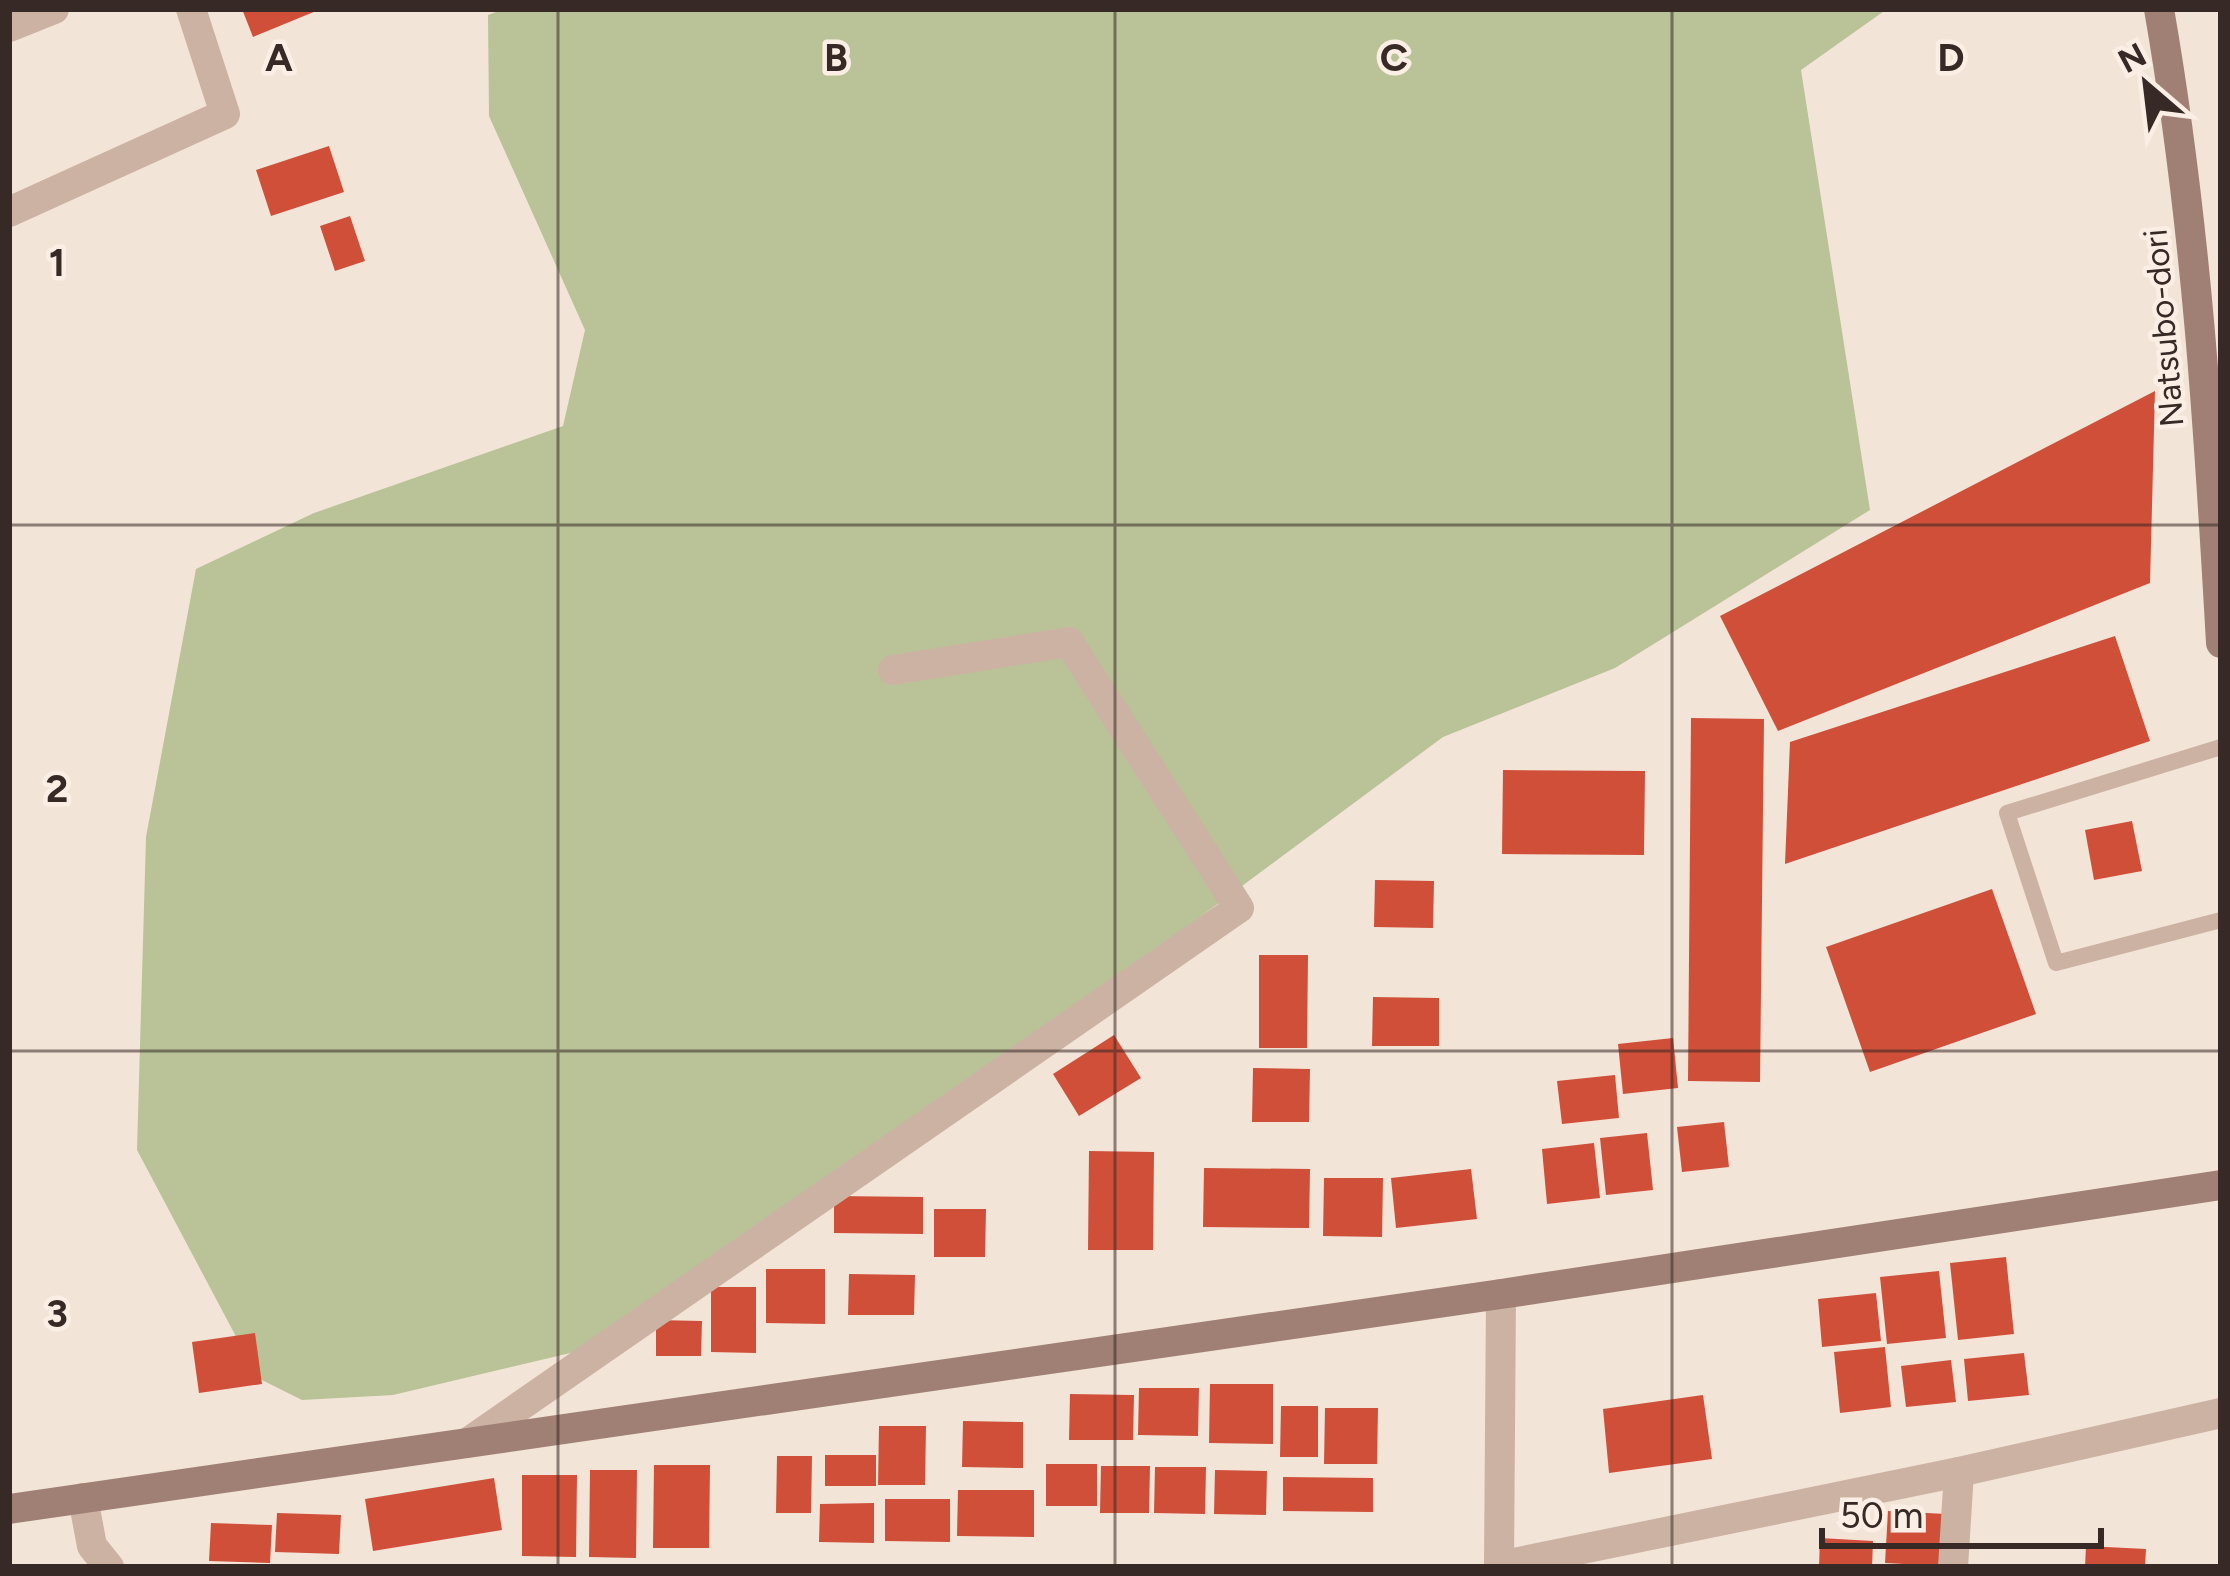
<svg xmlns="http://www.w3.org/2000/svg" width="2230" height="1576" font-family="Figtree,sans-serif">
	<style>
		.green { fill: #b9c397 }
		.building { fill: #d04f39 }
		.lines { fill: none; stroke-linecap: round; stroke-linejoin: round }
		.lane { stroke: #ccb2a3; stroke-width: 16 }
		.street { stroke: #ccb2a3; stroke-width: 30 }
		.secondary { stroke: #a08074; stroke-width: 30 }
		.grid { fill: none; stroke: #362926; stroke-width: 3; stroke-opacity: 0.55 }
		.labels { text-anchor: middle; stroke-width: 9; stroke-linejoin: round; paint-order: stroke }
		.street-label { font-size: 33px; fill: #362926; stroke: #fbeee4 }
		.grid-label { font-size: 39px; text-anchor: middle; font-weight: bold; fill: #362926; stroke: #fbeee4; stroke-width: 9; stroke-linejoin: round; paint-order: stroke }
	</style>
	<rect width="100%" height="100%" fill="#f3e4d8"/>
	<path class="green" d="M504,9H1887L1801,70L1870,510L1615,668L1443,737L972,1086L583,1350L393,1395L302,1400L258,1378L137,1150L146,837L196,569L314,513L563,426L585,330L489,116L488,15Z"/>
	<g class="building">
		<path d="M242,9H321L253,37Z"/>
		<path d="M329,146L344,192L271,216L256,170Z"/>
		<path d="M350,216L365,261L335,271L320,226Z"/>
		<path d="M2155,391L2150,583L1778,731L1720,616Z"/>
		<path d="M2115,636L2150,741L1785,864L1790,742Z"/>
		<path d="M1691,718L1764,719L1760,1082L1688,1081Z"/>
		<path d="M1503,770L1645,771L1644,855L1502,854Z"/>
		<path d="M2132,821L2142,871L2094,880L2085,830Z"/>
		<path d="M1375,880L1434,881L1433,928L1374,927Z"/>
		<path d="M1992,889L2036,1014L1870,1072L1826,947Z"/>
		<path d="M1259,955H1308L1307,1048H1259Z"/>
		<path d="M1373,997L1439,998V1046H1372Z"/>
		<path d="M1114,1035L1141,1078L1079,1116L1053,1074Z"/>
		<path d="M1673,1038L1678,1088L1623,1094L1618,1044Z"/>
		<path d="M1253,1068L1310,1069L1309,1122H1252Z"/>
		<path d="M1615,1075L1619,1118L1562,1124L1557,1081Z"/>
		<path d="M1724,1122L1729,1167L1682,1172L1677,1127Z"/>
		<path d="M1647,1133L1653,1190L1606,1195L1600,1138Z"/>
		<path d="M1594,1143L1600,1198L1547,1204L1542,1149Z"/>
		<path d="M1089,1151L1154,1152L1153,1250H1088Z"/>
		<path d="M1204,1168L1310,1169L1309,1228L1203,1227Z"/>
		<path d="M1471,1169L1477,1219L1396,1228L1391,1178Z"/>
		<path d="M1324,1178H1383L1382,1237L1323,1236Z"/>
		<path d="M834,1196L923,1197V1234L834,1233Z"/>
		<path d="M934,1209H986L985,1257H934Z"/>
		<path d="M2006,1257L2014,1334L1958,1340L1950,1263Z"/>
		<path d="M766,1269H825V1324L766,1323Z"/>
		<path d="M1939,1271L1946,1338L1887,1344L1880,1277Z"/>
		<path d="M849,1274L915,1275L914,1315H848Z"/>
		<path d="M711,1287H756V1353L711,1352Z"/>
		<path d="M1876,1293L1881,1341L1822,1347L1818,1299Z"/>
		<path d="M656,1320L702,1321L701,1356H656Z"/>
		<path d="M255,1333L262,1384L199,1393L192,1342Z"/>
		<path d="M1885,1347L1891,1407L1840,1413L1834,1352Z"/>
		<path d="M2024,1353L2029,1395L1968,1401L1964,1359Z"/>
		<path d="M1951,1360L1956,1402L1906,1407L1901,1366Z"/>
		<path d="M1210,1384H1273V1444L1209,1443Z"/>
		<path d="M1139,1388H1199L1198,1436L1138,1435Z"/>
		<path d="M1070,1394L1134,1395L1133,1440H1069Z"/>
		<path d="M1703,1395L1712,1459L1609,1473L1603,1409Z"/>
		<path d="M1281,1406H1318V1457H1280Z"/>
		<path d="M1325,1408H1378L1377,1464H1324Z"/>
		<path d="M963,1421L1023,1422V1468L962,1467Z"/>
		<path d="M879,1426H926L925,1485H878Z"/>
		<rect x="825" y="1455" width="51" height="31"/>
		<path d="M777,1456H812L811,1513H776Z"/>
		<rect x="1046" y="1464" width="51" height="42"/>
		<path d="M654,1465H710L709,1548H653Z"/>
		<path d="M1101,1466H1150L1149,1513H1100Z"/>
		<path d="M1155,1467H1206L1205,1514L1154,1513Z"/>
		<path d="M590,1470H637L636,1558L589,1557Z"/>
		<path d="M1215,1470L1267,1471L1266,1515L1214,1514Z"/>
		<path d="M522,1475H577L576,1557L522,1556Z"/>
		<path d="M1283,1477L1373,1478V1512L1283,1511Z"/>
		<path d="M494,1478L502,1530L373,1551L365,1499Z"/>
		<path d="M958,1490H1034V1537L957,1536Z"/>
		<path d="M885,1499H950V1542L885,1541Z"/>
		<path d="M874,1503V1543L819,1542L820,1504Z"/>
		<path d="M1888,1511L1946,1514L1943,1566L1885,1563Z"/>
		<path d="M277,1513L341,1515L339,1554L275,1552Z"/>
		<path d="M211,1523L272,1525L270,1563L209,1561Z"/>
		<path d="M1820,1538L1873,1541L1872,1567H1819Z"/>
		<path d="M2086,1546L2146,1549L2145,1567H2085Z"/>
	</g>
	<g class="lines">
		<path class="lane" d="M2221,747L2007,813L2056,963L2221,920"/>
		<g class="street">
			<path d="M9,27L54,9"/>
			<path d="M9,212L225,114L191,9"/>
			<path d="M1501,1294L1499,1566L1959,1472L2221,1413"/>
			<path d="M467,1443L1239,908L1069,642L893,670"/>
			<path d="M83,1498L92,1546L109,1567"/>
			<path d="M1953,1567L1959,1472"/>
		</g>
		<g class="secondary">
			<path d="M2159,9C2196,221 2209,429 2221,643"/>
			<path d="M9,1509L1501,1294L2221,1185"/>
		</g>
	</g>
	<path class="grid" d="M558,9V1567M1115,9V1567M1672,9V1567M9,525H2221M9,1051H2221"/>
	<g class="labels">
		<g class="street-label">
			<text transform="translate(2163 328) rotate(-95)" y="12">Natsubo-dori</text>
		</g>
	</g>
	<g class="grid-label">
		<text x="279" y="71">A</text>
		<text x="836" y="71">B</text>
		<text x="1394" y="71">C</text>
		<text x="1951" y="71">D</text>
		<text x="57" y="276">1</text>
		<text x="57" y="802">2</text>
		<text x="57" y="1327">3</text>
	</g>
	<rect width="2230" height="1576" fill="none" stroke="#362926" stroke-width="24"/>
	<g transform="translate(2146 84) rotate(332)" stroke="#fbeee4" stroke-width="9" paint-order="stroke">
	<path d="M0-9L21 45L0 30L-21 45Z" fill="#362926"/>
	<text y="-18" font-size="33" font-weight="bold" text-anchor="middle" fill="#362926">N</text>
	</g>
	<path d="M1822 1528v18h279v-18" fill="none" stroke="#362926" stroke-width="6"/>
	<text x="1840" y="1528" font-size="36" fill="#362926" stroke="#fbeee4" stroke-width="9" paint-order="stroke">50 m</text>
</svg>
